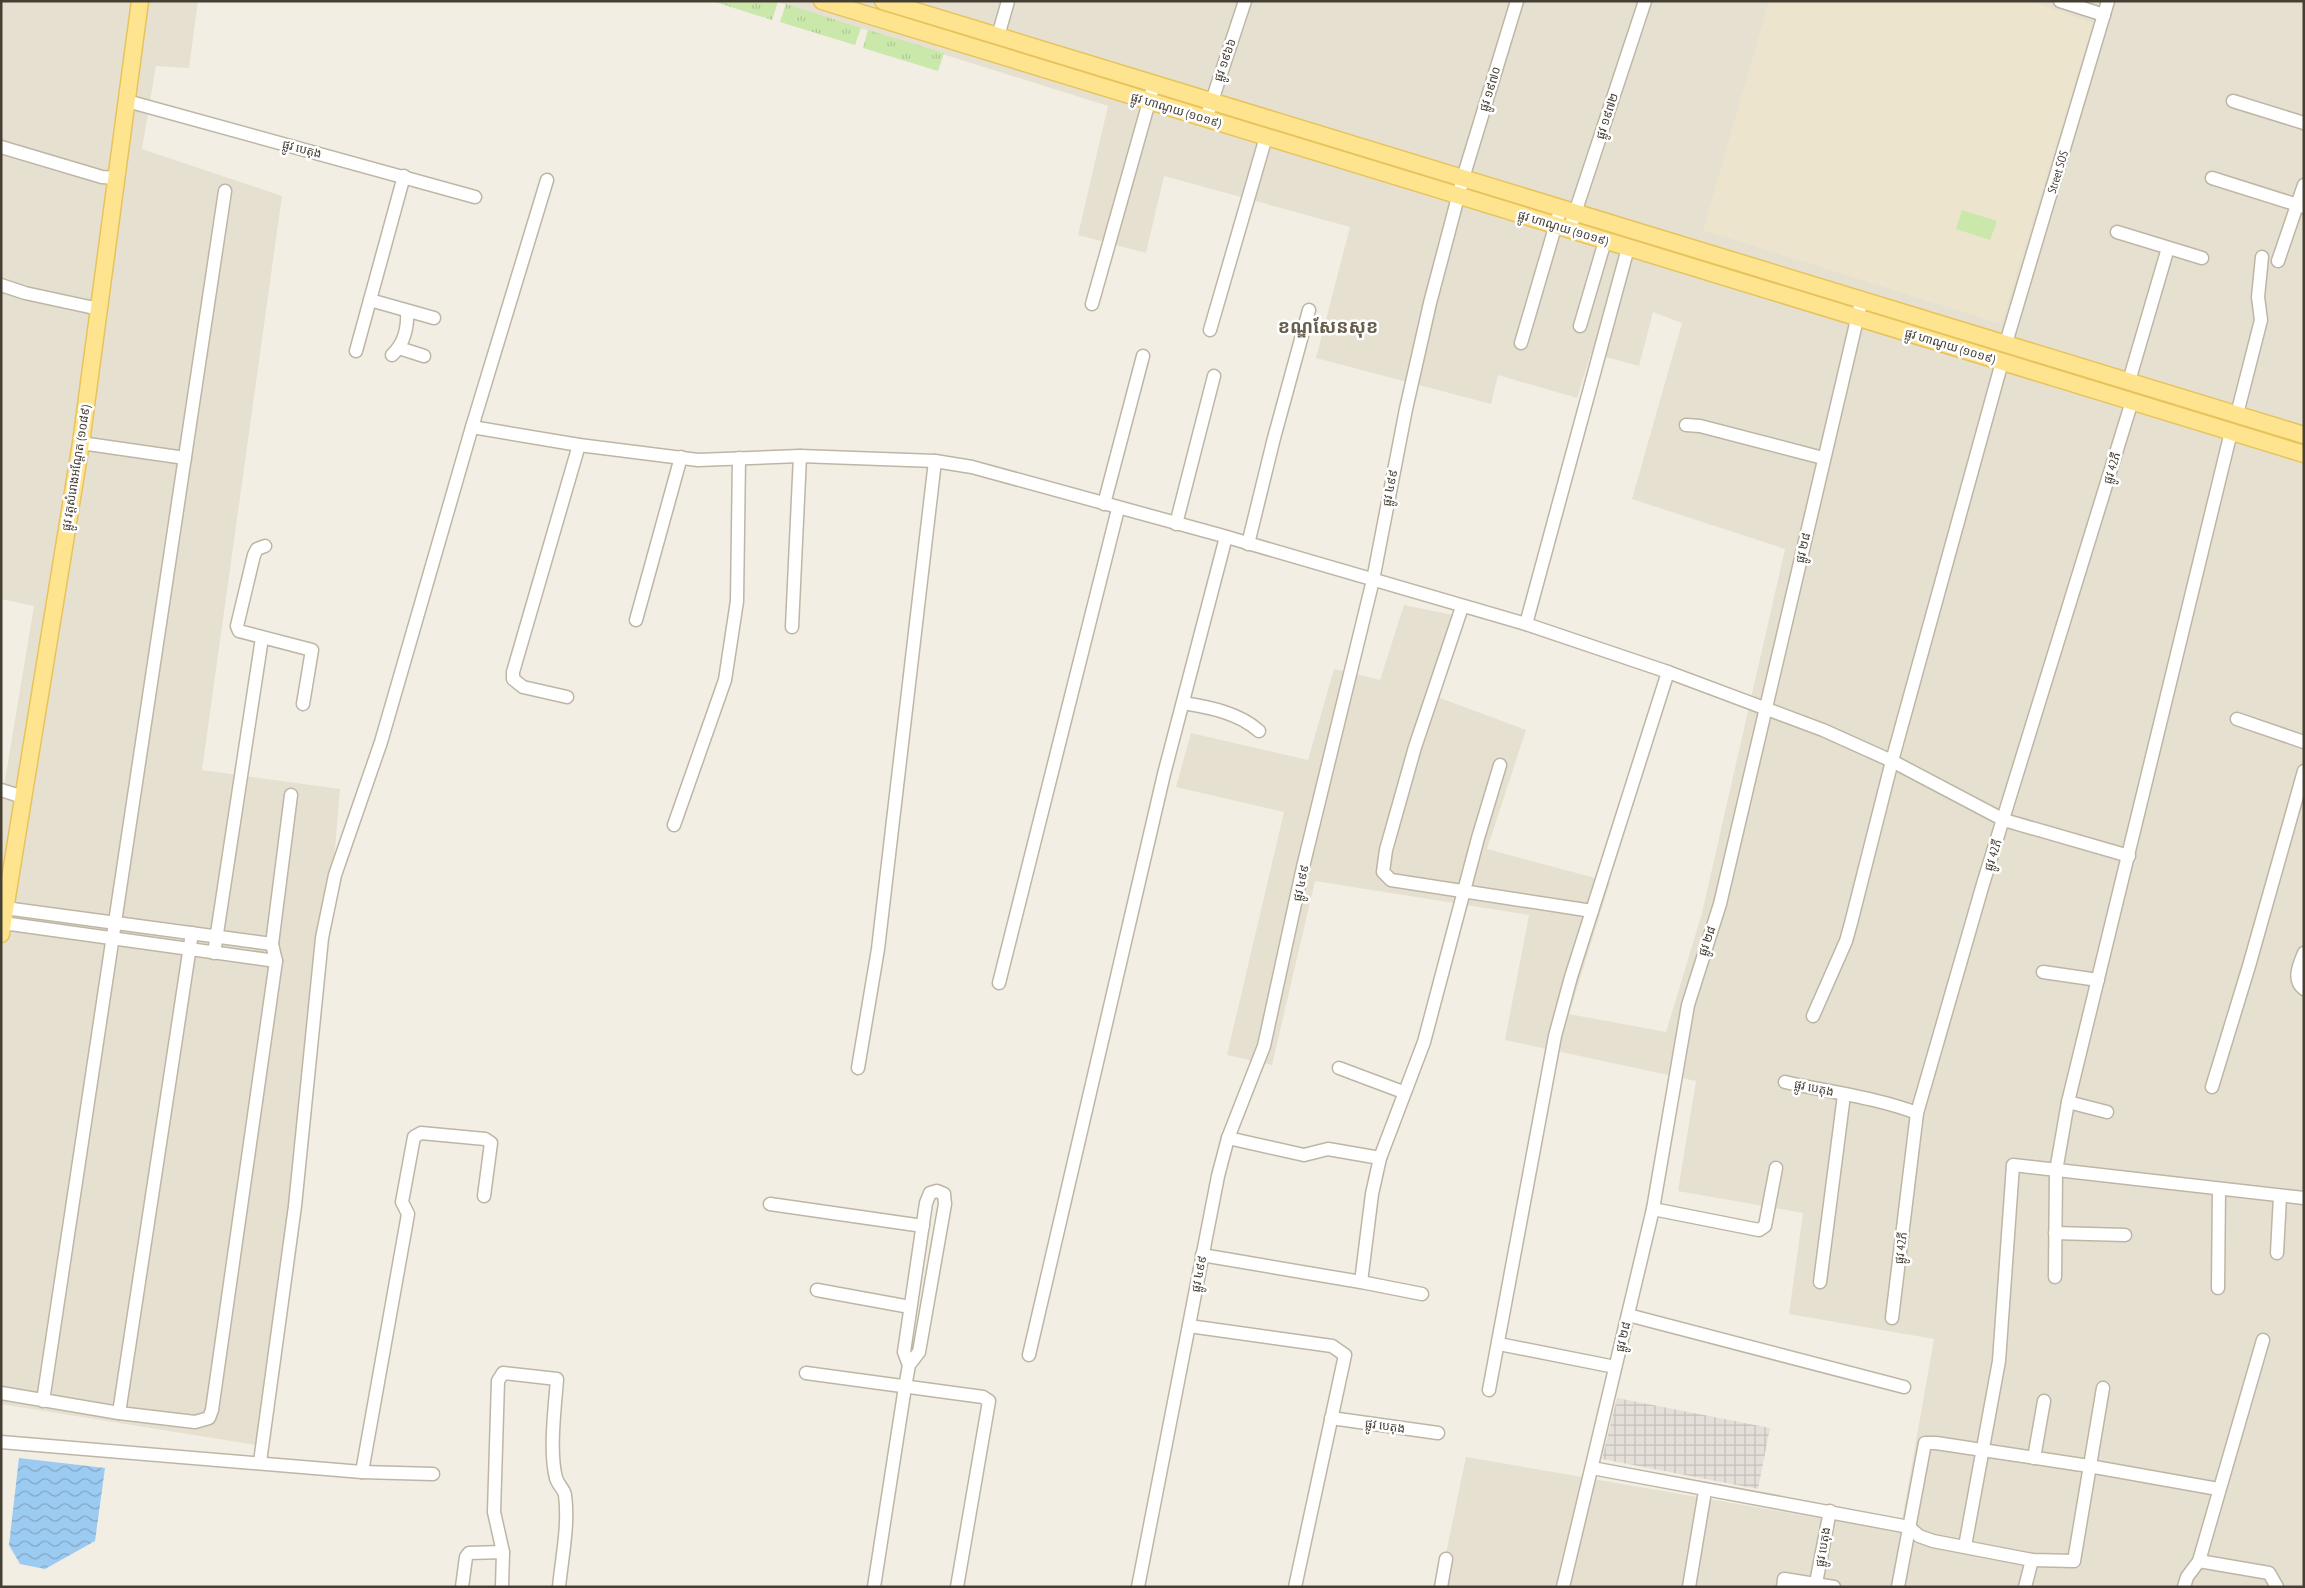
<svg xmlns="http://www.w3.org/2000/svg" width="2305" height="1588" font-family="'PT Sans Narrow','Noto Sans Khmer',sans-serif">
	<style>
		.residential { fill: #e6e0d1 }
		.industrial { fill: url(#industrial-grid) }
		.education { fill: #ece4cc }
		.grass { fill: url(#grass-tufts) }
		.pitch { fill: #c9e8aa }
		.water { fill: url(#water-waves) }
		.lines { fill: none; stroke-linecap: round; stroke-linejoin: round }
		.minor-casing { stroke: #beb6a5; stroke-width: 15 }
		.major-casing { stroke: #e7c35c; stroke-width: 19 }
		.minor { stroke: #fff; stroke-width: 12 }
		.major { stroke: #ffe48f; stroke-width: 16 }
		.labels { text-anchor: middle; stroke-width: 5; stroke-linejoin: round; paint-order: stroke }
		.street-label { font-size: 12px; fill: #443e33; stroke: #fff }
		.district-label { font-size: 18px; font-weight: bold; fill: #675d4a; stroke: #fff }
	</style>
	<defs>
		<pattern id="industrial-grid" width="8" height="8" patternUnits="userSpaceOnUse" patternTransform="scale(1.25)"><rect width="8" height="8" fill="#e4dfd8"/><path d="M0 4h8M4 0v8" fill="none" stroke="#c5c0ba"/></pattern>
		<pattern id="grass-tufts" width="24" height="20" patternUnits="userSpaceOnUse" patternTransform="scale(1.25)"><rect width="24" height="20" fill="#c9e8aa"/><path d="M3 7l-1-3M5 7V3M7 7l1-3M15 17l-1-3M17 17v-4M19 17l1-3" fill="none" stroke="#aec893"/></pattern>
		<pattern id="water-waves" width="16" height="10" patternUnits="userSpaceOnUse" patternTransform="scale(1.25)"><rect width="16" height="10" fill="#9ccbf2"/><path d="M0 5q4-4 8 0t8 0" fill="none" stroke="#81a6c5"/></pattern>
	</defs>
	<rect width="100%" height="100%" fill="#f2eee3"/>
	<g class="residential">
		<path d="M1,1H198L189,68L156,66L142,149L282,196L202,770L340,789L325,970L263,1446L1,1404V804L34,606L1,599Z"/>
		<path d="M774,1H2304V1587H1439L1466,1457L1900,1532L1934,1339L1789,1314L1803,1213L1678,1191L1696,1081L1505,1040L1529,915L1315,881L1272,1065L1227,1055L1284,812L1176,787L1191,733L1308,760L1334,669L1380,680L1404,605L1453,615L1432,695L1526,730L1487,849L1610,882L1569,1014L1666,1032L1702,913L1785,549L1632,499L1682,323L1653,312L1639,366L1591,353L1577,398L1498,375L1491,404L1316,358L1350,227L1164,176L1146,253L1078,235L1108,106Z"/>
	</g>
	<path class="industrial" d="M1617,1398L1770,1428L1758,1489L1602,1459Z"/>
	<path class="education" d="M1769,1H2029L2093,23L2001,324L1703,230Z"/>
	<g class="grass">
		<path d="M712,1H775L778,2L772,20Z"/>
		<path d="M786,4L861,28L855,45L780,22Z"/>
		<path d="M868,30L944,53L938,71L863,48Z"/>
	</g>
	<path class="pitch" d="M1962,210L1997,221L1990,240L1956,229Z"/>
	<path class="water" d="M19,1458L105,1468L95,1541L45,1569L20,1564L9,1545Z"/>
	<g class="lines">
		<g class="minor-casing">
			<g id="minor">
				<path d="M2060,1L2104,15"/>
				<path d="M998,36L1008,1"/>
				<path d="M127,101L475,197"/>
				<path d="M2233,101L2304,123"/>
				<path d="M1206,119L1245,1"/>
				<path d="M1,147L102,177L117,178"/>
				<path d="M2212,178L2304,207"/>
				<path d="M1569,231L1645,1"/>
				<path d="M2117,232L2202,258"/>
				<path d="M2278,261L2304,185"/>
				<path d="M1,285L25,293L99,309"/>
				<path d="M370,300L434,318"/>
				<path d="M1092,304L1154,84"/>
				<path d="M1580,326L1605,241"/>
				<path d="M1210,330L1266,137"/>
				<path d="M1521,343L1561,207"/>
				<path d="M2006,343L2108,1"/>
				<path d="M399,348L424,356"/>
				<path d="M356,351L404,176"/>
				<path d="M392,355C404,344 408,327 407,311"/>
				<path d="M2129,381L2168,248"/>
				<path d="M2237,414L2261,320L2258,297L2262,257"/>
				<path d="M1686,425L1700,426L1823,458"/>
				<path d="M472,427L579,445L698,460L800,456L935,461L972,467L1220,535L1526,624L1668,672L1823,730L1892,761L2004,820L2129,856"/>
				<path d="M81,443L185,458"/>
				<path d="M1104,504L1143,356"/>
				<path d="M1176,524L1214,376"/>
				<path d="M1248,544L1274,438L1309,310"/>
				<path d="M265,546L257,549L254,555L237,626L239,631L312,650L303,704"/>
				<path d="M1462,607L1415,747L1386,850L1383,872L1391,880L1592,911"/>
				<path d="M636,620L681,457"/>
				<path d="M1526,624L1628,248"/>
				<path d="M792,627L800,456"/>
				<path d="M567,697L523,687L513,679V672L579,445"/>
				<path d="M1183,703C1209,707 1239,713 1259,731"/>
				<path d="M2237,719L2304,742"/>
				<path d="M1,790L23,797"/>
				<path d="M674,825L725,680L737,601L739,458"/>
				<path d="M5,908L272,944"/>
				<path d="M3,923L276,961"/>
				<path d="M214,953L262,638"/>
				<path d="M2304,953C2299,965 2292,980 2304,989"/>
				<path d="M2043,972L2098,980"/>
				<path d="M999,983L1118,509"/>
				<path d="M1813,1016L1846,941L1851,923L1892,761L2002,362"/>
				<path d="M858,1068L878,949L935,461"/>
				<path d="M1339,1068L1403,1092"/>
				<path d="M1785,1082C1829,1092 1874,1097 1917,1113"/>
				<path d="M2212,1087L2249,966L2304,771"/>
				<path d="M2068,1102L2107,1112"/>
				<path d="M1228,1138L1304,1155L1328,1149L1380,1158"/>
				<path d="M770,1204L923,1226"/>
				<path d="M1653,1209L1759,1230L1765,1226L1776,1168"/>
				<path d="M2055,1233L2125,1235"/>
				<path d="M2277,1253L2280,1196"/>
				<path d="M1202,1255L1361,1282L1372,1194L1380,1158L1424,1042L1478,838L1500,765"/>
				<path d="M2055,1277L2056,1171L2068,1102L2231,432"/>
				<path d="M1361,1282L1422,1294"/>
				<path d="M1820,1282L1844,1095"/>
				<path d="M2218,1288L2219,1189"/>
				<path d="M817,1290L910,1307"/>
				<path d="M1628,1315L1904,1387"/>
				<path d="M1892,1318L1917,1113L1983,884L2132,401"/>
				<path d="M1189,1326L1332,1346L1345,1355L1295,1587"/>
				<path d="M1499,1344L1615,1367"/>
				<path d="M1029,1355L1164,774L1226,537"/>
				<path d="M806,1373L983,1397L989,1401L957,1587"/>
				<path d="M1489,1390L1555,1036L1571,977L1668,672"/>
				<path d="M1,1393L119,1413L195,1422L209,1418L212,1410L276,961L272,944L291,795"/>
				<path d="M43,1401L225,191"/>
				<path d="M119,1413L192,933"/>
				<path d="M1331,1418L1438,1433"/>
				<path d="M1,1442L362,1472L433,1474"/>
				<path d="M2034,1458L2044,1401"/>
				<path d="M260,1462L295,1206L322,938L335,875L381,742L472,427L547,180"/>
				<path d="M1592,1468L1909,1527L1919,1536L1933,1541L2032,1560L2074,1561L2103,1388"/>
				<path d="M362,1472L408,1214L402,1202L414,1137L421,1133L485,1139L491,1143L484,1196"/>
				<path d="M1965,1546L1999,1361L2013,1165L2304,1198"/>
				<path d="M2199,1561L2269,1573L2277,1587"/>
				<path d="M1816,1583L1830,1511"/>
				<path d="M462,1587L466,1557L469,1553L503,1552"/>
				<path d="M502,1587L503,1552L494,1512L498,1381L503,1373L557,1379C555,1407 549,1451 556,1478C558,1485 564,1489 565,1495C569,1524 562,1557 559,1587"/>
				<path d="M874,1587L905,1387L909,1365L919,1352L945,1204L944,1194L937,1191L930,1193L926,1203L904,1352L909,1365"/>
				<path d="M1138,1587L1218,1176L1228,1138L1264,1046L1303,867L1373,580L1406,409L1430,303L1463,178L1517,1"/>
				<path d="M1441,1587L1446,1559"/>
				<path d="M1563,1587L1653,1209L1688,1005L1720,904L1862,298"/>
				<path d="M1689,1587L1705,1491"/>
				<path d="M1783,1587L1784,1579L1834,1587"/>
				<path d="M1898,1587L1925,1443H1936L2089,1466L2218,1489"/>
				<path d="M2025,1587L2032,1560"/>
				<path d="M2184,1587L2187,1577L2199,1561L2263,1340"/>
			</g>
		</g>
		<g class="major-casing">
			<g id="major">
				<path d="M822,1L2304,454"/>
				<path d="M883,1L2304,435"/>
				<path d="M1,934L81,443L140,1"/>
			</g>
		</g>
		<use href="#minor" class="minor"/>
		<use href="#major" class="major"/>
	</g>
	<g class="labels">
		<g class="street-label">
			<text transform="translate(1225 60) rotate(-71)" y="4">ផ្លូវ ១៩៦៦</text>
			<text transform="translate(1490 89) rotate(-73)" y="4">ផ្លូវ ១៩៧០</text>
			<text transform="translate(1176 110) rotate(17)" y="4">ផ្លូវ ហាណូយ (១០១៩)</text>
			<text transform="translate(1607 116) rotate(-72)" y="4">ផ្លូវ ១៩៧២</text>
			<text transform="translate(302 149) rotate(15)" y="4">ផ្លូវ បេតុង</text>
			<text transform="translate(2058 172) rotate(-73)" y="4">Street SOS</text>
			<text transform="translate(1563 228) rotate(17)" y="4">ផ្លូវ ហាណូយ (១០១៩)</text>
			<text transform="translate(1950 346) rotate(17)" y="4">ផ្លូវ ហាណូយ (១០១៩)</text>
			<text transform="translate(76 468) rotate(-81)" y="4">ផ្លូវ វត្តសំរោងអណ្ដែត (១០៨៩)</text>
			<text transform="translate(2112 468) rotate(-73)" y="4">ផ្លូវ 42ភី</text>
			<text transform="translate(1390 488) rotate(-79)" y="4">ផ្លូវ ៤៩៩</text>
			<text transform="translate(1803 548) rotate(-77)" y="4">ផ្លូវ ២៨</text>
			<text transform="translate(1993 855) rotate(-72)" y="4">ផ្លូវ 42ភី</text>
			<text transform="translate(1301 883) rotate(-78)" y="4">ផ្លូវ ៤៩៩</text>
			<text transform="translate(1707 941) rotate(-71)" y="4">ផ្លូវ ២៨</text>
			<text transform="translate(1814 1088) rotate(12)" y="4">ផ្លូវ បេតុង</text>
			<text transform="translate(1901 1248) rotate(-83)" y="4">ផ្លូវ 42ភី</text>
			<text transform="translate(1199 1274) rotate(-79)" y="4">ផ្លូវ ៤៩៩</text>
			<text transform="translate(1623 1337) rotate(-77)" y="4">ផ្លូវ ២៨</text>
			<text transform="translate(1385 1426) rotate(8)" y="4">ផ្លូវ បេតុង</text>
			<text transform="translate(1823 1547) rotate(-80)" y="4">ផ្លូវ បេតុង</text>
		</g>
		<g class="district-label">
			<text x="1328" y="333">ខណ្ឌសែនសុខ</text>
		</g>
	</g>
	<rect width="2305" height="1588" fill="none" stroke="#443e33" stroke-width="5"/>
</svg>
